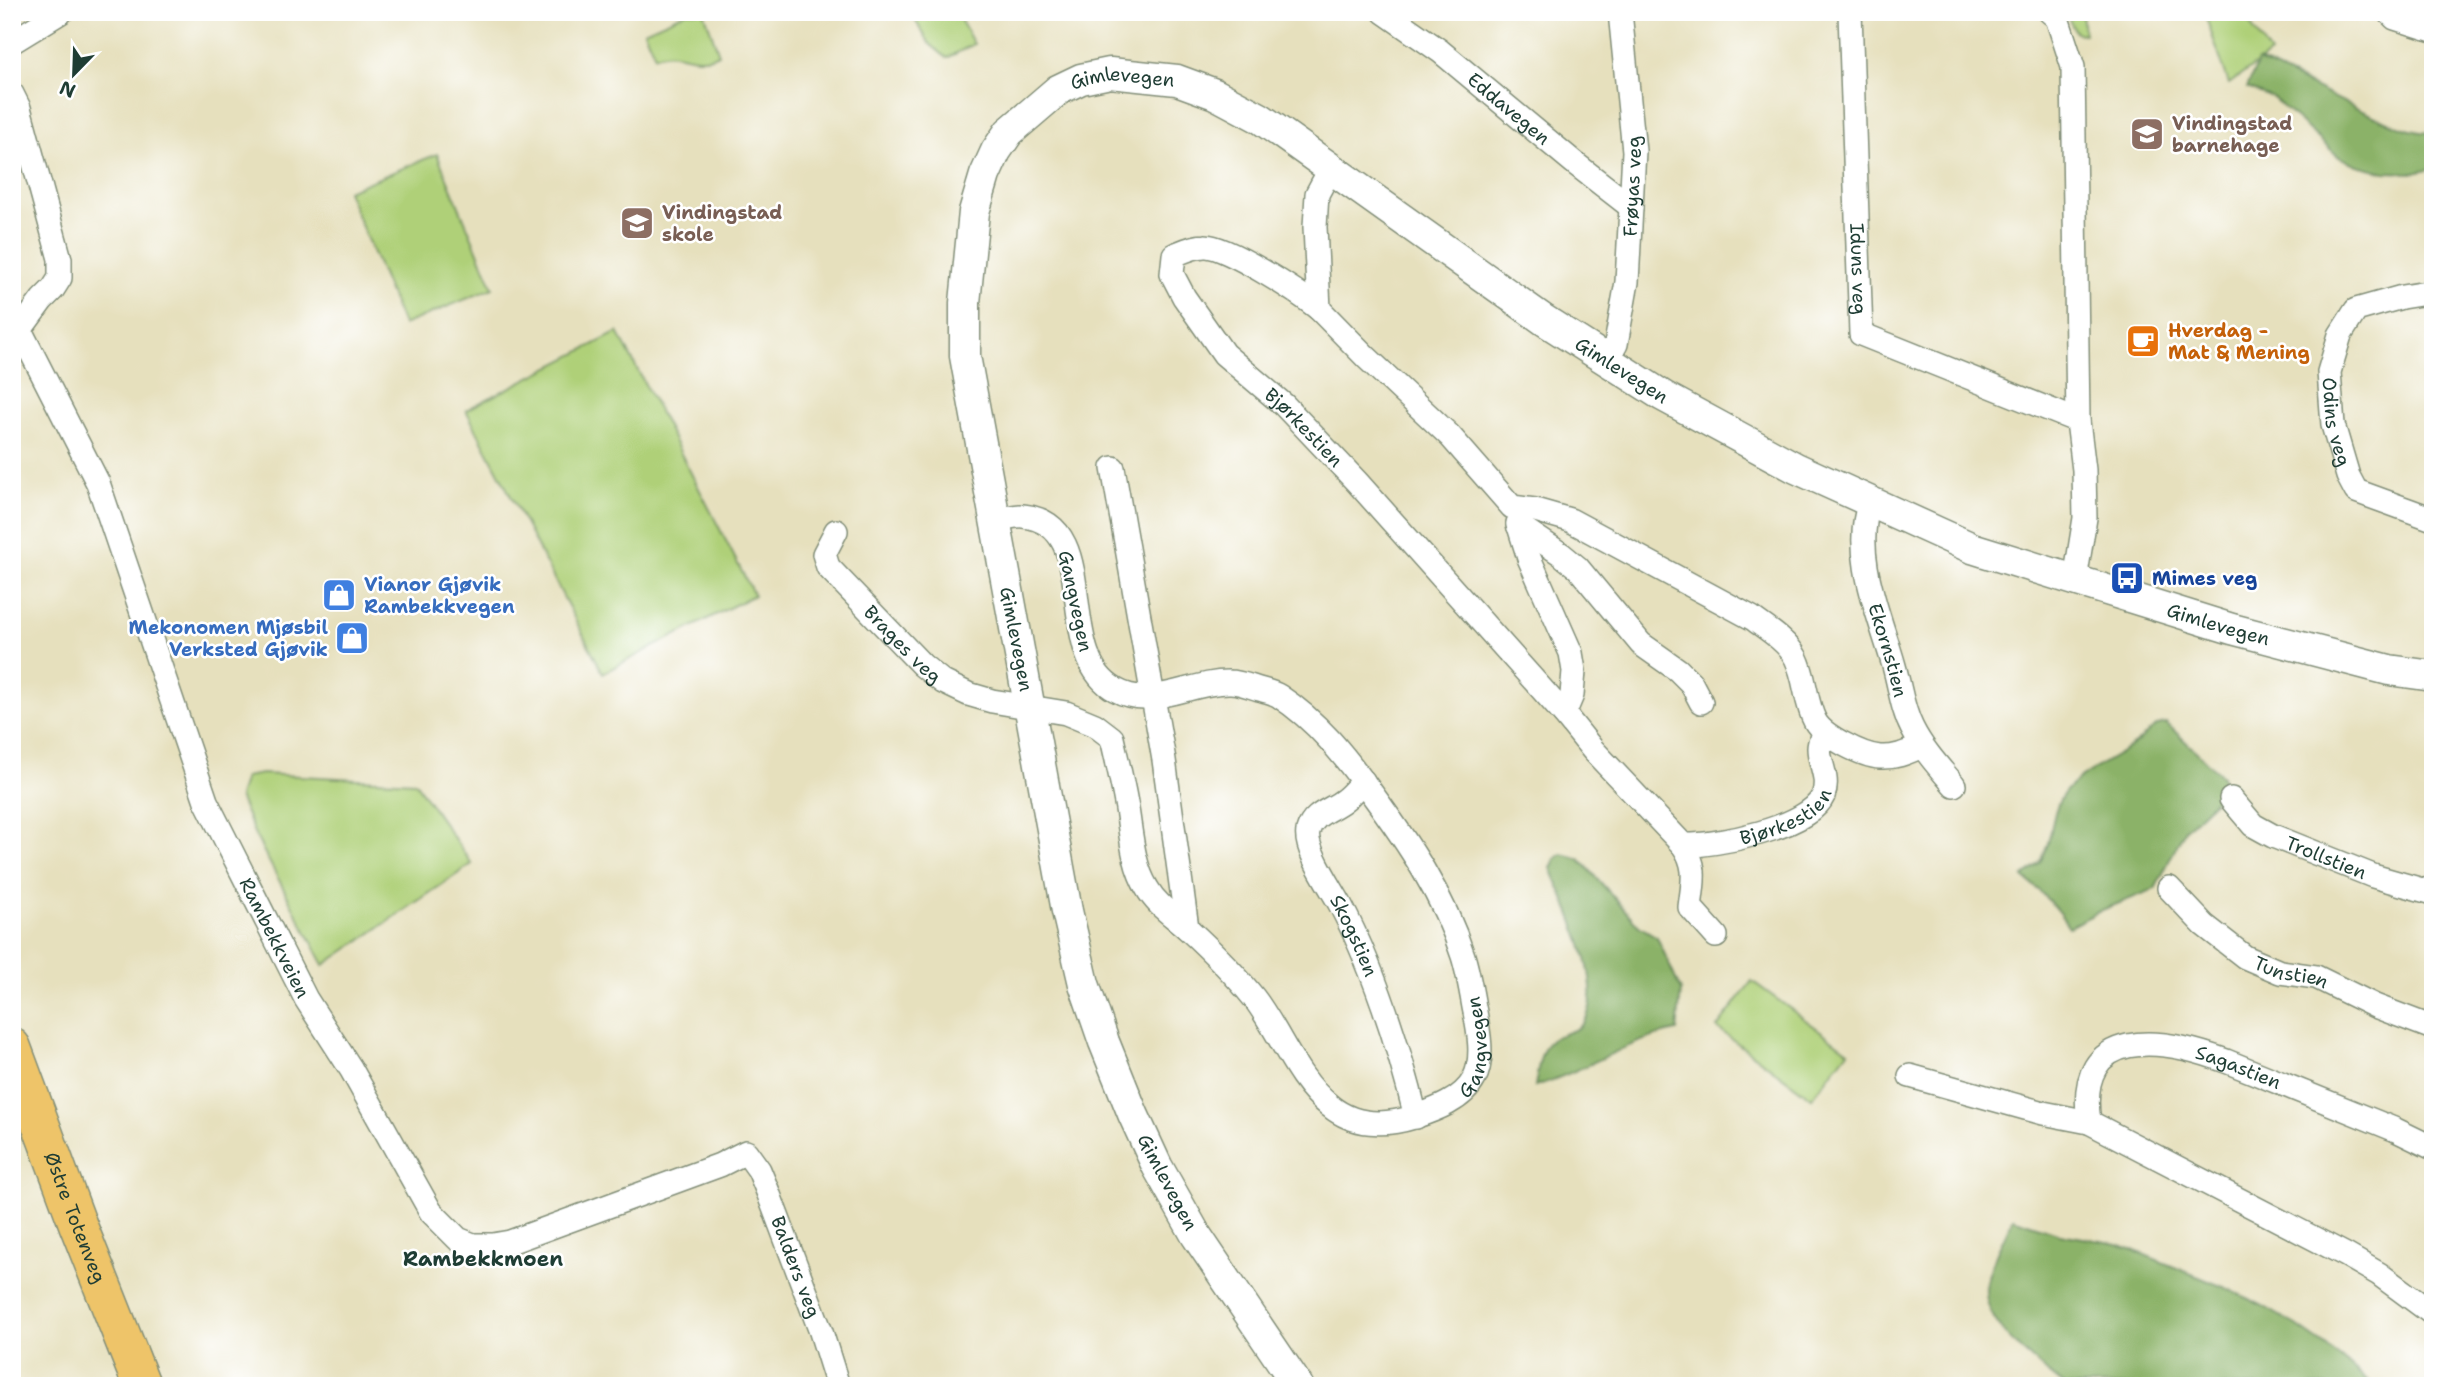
<svg xmlns="http://www.w3.org/2000/svg" width="2445" height="1398" font-family="'Shantell Sans',sans-serif">
	<style>
		.green { fill: #afd078; stroke: #678656; stroke-width: 2 }
		.forest { fill: #8bb268; stroke: #55784e; stroke-width: 2 }
		.lines { fill: none; stroke-linecap: round; stroke-linejoin: round }
		.minor-casing { stroke: #828e78; stroke-width: 26 }
		.tertiary-casing { stroke: #828e78; stroke-width: 33 }
		.primary-casing { stroke: #828e78; stroke-width: 40 }
		.minor { stroke: #fff; stroke-width: 23 }
		.tertiary { stroke: #fff; stroke-width: 30 }
		.primary { stroke: #eec469; stroke-width: 37 }
		.labels { text-anchor: middle; stroke-width: 5; stroke-linejoin: round; paint-order: stroke }
		.street-label { font-size: 19px; fill: #1f3d34; stroke: #fff }
		.education-label { font-size: 19px; font-weight: bold; fill: #785e54; stroke: #fff; text-anchor: start }
		.food-label { font-size: 19px; font-weight: bold; fill: #c56008; stroke: #fff; text-anchor: start }
		.transit-label { font-size: 19px; font-weight: bold; fill: #164399; stroke: #fff; text-anchor: start }
		.shop-label { font-size: 19px; font-weight: bold; fill: #366cbe; stroke: #fff; text-anchor: start }
		.neighbourhood-label { font-size: 21px; font-weight: bold; fill: #1f3d34; stroke: #fff }
	</style>
	<rect width="100%" height="100%" fill="#fff"/>
	<filter id="ink" filterUnits="userSpaceOnUse"><feTurbulence type="fractalNoise" baseFrequency=".0143" numOctaves="2"/><feDisplacementMap in="SourceGraphic" scale="14" xChannelSelector="R" yChannelSelector="G"/><feConvolveMatrix kernelMatrix="1 2 1 2 8 2 1 2 1" color-interpolation-filters="sRGB"/></filter>
	<filter id="wash" filterUnits="userSpaceOnUse"><feTurbulence type="fractalNoise" baseFrequency=".00686" numOctaves="4" result="noise"/><feDisplacementMap in="SourceGraphic" scale="28" xChannelSelector="R" yChannelSelector="G"/><feGaussianBlur stdDeviation="1.57" result="paint"/><feColorMatrix in="noise" values="0 0 0 0 0 0 0 0 0 0 0 0 0 0 0 0 0 1.4 0 .05"/><feComposite in="paint" operator="in"/></filter>
	<g filter="url(#wash)">
		<rect width="100%" height="100%" fill="#e6e0bd"/>
		<g class="green">
			<path d="M687,12H704L719,54C695,66 676,47 655,56L644,31Z"/>
			<path d="M910,12H956L974,44L947,58L930,44Z"/>
			<path d="M2065,12H2082L2084,34L2076,33Z"/>
			<path d="M2204,12H2242L2270,54L2229,84Z"/>
			<path d="M437,154L493,288L403,325L347,191Z"/>
			<path d="M618,332L754,595L603,673L466,410Z"/>
			<path d="M262,774L415,782L472,864L324,965L255,835L239,797L245,777Z"/>
			<path d="M1752,981L1848,1051L1812,1098L1717,1028Z"/>
		</g>
		<g class="forest">
			<path d="M2258,61C2300,78 2338,102 2381,119C2399,126 2413,133 2433,133V169L2414,173L2385,172L2357,165L2339,157L2273,98L2247,88Z"/>
			<path d="M2166,723L2222,776L2224,785L2213,802L2185,829L2155,889L2102,910L2069,927C2056,906 2042,892 2023,877C2028,873 2035,868 2039,863C2054,842 2049,812 2065,792C2079,775 2117,757 2136,743C2146,736 2153,724 2166,723Z"/>
			<path d="M1562,854L1580,859L1639,926L1657,937L1681,991L1677,1031C1626,1040 1585,1072 1535,1086C1538,1072 1539,1050 1551,1040C1560,1032 1576,1034 1584,1022C1608,986 1566,905 1551,868L1555,859Z"/>
			<path d="M2013,1218L2060,1234L2118,1244L2226,1288L2261,1305L2294,1324L2334,1352L2373,1386H2065C2038,1364 1983,1327 1986,1288C1987,1268 2005,1238 2013,1218Z"/>
		</g>
	</g>
	<g filter="url(#ink)">
		<g class="lines">
			<g class="minor-casing">
				<g id="minor">
					<path id="s1" d="M1384,12L1440,51L1577,165L1631,207"/>
					<path id="s2" d="M1850,12L1861,334L2078,421"/>
					<path d="M2050,12L2057,18L2073,67L2078,421L2084,470L2085,518L2075,580"/>
					<path d="M2389,12L2395,18L2433,30"/>
					<path d="M12,42L61,12"/>
					<path d="M12,94L19,108L60,259V278L53,289L42,300L20,330"/>
					<path d="M1331,168L1317,194L1315,227L1319,309L1366,357L1450,436L1512,507L1535,510L1570,520L1752,618C1767,629 1787,641 1796,658C1806,678 1805,702 1815,721C1823,736 1863,756 1880,757C1896,758 1908,752 1922,746"/>
					<path id="s3" d="M2433,292L2402,297L2356,310L2340,335L2329,372L2333,425L2348,476L2356,491L2433,519"/>
					<path id="s4" d="M1319,309C1301,294 1226,245 1205,246C1194,246 1184,251 1174,255L1172,274L1184,297L1224,354L1284,405L1357,482L1564,714L1593,750L1683,845C1715,846 1809,828 1823,796C1830,778 1819,764 1819,748C1819,743 1822,737 1823,732"/>
					<path id="s5" d="M12,322L20,330L98,483L206,801L306,999L351,1069L431,1212L458,1239L473,1245H493L510,1242L720,1165L746,1152L759,1170L768,1192L821,1332L838,1386"/>
					<path id="s6" d="M1607,360L1616,344L1627,282L1634,151L1620,12"/>
					<path d="M1113,468L1164,760L1187,928"/>
					<path id="s7" d="M1870,502C1851,554 1880,616 1894,666C1900,687 1902,709 1912,728C1923,750 1939,767 1954,785"/>
					<path d="M1518,523L1529,558L1571,653L1574,671L1572,695L1564,714"/>
					<path d="M1518,525L1561,554L1578,568L1641,644L1678,670L1691,683L1701,702"/>
					<path id="s8" d="M836,531L824,554L828,567L922,665L943,682L968,694L992,701L1066,713L1095,725L1112,738C1117,760 1122,781 1126,803C1131,830 1132,864 1147,888C1157,906 1174,916 1188,929C1212,951 1234,973 1254,998C1280,1032 1296,1079 1330,1106C1354,1126 1385,1126 1414,1117C1435,1110 1463,1100 1474,1079C1485,1059 1478,1027 1474,1007C1471,990 1468,972 1463,956C1443,894 1408,843 1370,791C1344,755 1317,721 1279,696C1273,692 1266,691 1259,689C1249,686 1239,682 1230,682C1192,681 1151,710 1116,690C1051,655 1105,524 1023,516C1015,515 1003,519 995,520"/>
					<path id="s9" d="M1363,781C1357,787 1351,795 1344,800C1332,810 1313,813 1308,831C1304,849 1331,887 1340,904C1375,971 1398,1043 1416,1117"/>
					<path id="s10" d="M2231,799L2253,825L2273,836L2373,876L2433,893"/>
					<path d="M1683,845C1698,867 1693,882 1690,907L1716,936"/>
					<path id="s11" d="M2169,888L2204,925L2245,957L2280,972L2316,977L2375,1006L2433,1028"/>
					<path d="M1910,1076L2043,1113L2089,1122L2346,1255L2379,1274L2433,1314"/>
					<path id="s12" d="M2089,1122C2074,1023 2164,1038 2226,1061L2396,1130L2433,1148"/>
				</g>
			</g>
			<g class="tertiary-casing">
				<g id="tertiary">
					<path id="s13" d="M1298,1386L1196,1235L1157,1166L1133,1114L1104,1042L1084,984L1067,911L965,356V303L974,212L985,175L996,151L1009,132L1058,90L1081,79L1110,73L1177,80L1215,94L1260,118L1544,320L1663,396L1796,468L1972,548L2232,629L2389,670L2433,676"/>
				</g>
			</g>
			<g class="primary-casing">
				<g id="primary">
					<path id="s14" d="M12,1047L78,1225L142,1386"/>
				</g>
			</g>
			<use href="#minor" class="minor"/>
			<use href="#tertiary" class="tertiary"/>
			<use href="#primary" class="primary"/>
		</g>
	</g>
	<defs>
		<g id="school-square" transform="scale(1.75)"><rect x="-9" y="-9" width="18" height="18" rx="4" fill="#8d6e63" stroke="#fff"/><path d="M0-5L7-2L0 1L-7-2ZM-4 1L0 2.5L4 1V4Q0 6-4 4Z" fill="#fff"/></g>
		<g id="cafe-square" transform="scale(1.75)"><rect x="-9" y="-9" width="18" height="18" rx="4" fill="#e8710a" stroke="#fff"/><path d="M-5.5-4.5H6V0H3Q3 3.5 0 3.5H-2.5Q-5.5 3.5-5.5 0ZM3-3.2v2h1.7v-2ZM-6 4.5H4V6H-6Z" fill="#fff"/></g>
		<g id="bus-square" transform="scale(1.75)"><rect x="-9" y="-9" width="18" height="18" rx="4" fill="#1a4fb4" stroke="#fff"/><path d="M-5-6H5V4H4V6H2V4H-2V6H-4V4H-5ZM-3.5-4V0h7V-4ZM-3.5 1.2v1.5H-2V1.2ZM2 1.2v1.5H3.5V1.2Z" fill="#fff"/></g>
		<g id="shop-square" transform="scale(1.75)"><rect x="-9" y="-9" width="18" height="18" rx="4" fill="#3f7fe0" stroke="#fff"/><path d="M-5-2.5h2.3a2.7 3.5 0 0 1 5.4 0H5L5.5 6h-11ZM-1.5-2.5h3a1.5 2.3 0 0 0-3 0Z" fill="#fff"/></g>
	</defs>
	<g fill-rule="evenodd">
		<use href="#school-square" x="2147" y="134"/>
		<use href="#school-square" x="637" y="223"/>
		<use href="#cafe-square" x="2143" y="341"/>
		<use href="#bus-square" x="2127" y="578"/>
		<use href="#shop-square" x="339" y="595"/>
		<use href="#shop-square" x="352" y="638"/>
	</g>
	<g class="labels">
		<g class="street-label">
			<text dy="7" stroke="none"><textPath href="#s13" startOffset="1461">Gimlevegen</textPath></text>
			<text dy="7" stroke="none"><textPath href="#s1" startOffset="158">Eddavegen</textPath></text>
			<text dy="7" stroke="none"><textPath href="#s6" startOffset="177">Frøyas veg</textPath></text>
			<text dy="7" stroke="none"><textPath href="#s2" startOffset="257">Iduns veg</textPath></text>
			<text dy="7" stroke="none"><textPath href="#s13" startOffset="2049">Gimlevegen</textPath></text>
			<text dy="7" stroke="none"><textPath href="#s3" startOffset="198">Odins veg</textPath></text>
			<text dy="7" stroke="none"><textPath href="#s4" startOffset="387">Bjørkestien</textPath></text>
			<text transform="translate(1076 601) rotate(78)" y="7">Gangvegen</text>
			<text dy="7" stroke="none"><textPath href="#s13" startOffset="2700">Gimlevegen</textPath></text>
			<text transform="translate(1017 639) rotate(79)" y="7">Gimlevegen</text>
			<text dy="7" stroke="none"><textPath href="#s8" startOffset="147">Brages veg</textPath></text>
			<text dy="7" stroke="none"><textPath href="#s7" startOffset="152">Ekornstien</textPath></text>
			<text dy="7" stroke="none"><textPath href="#s4" startOffset="1060">Bjørkestien</textPath></text>
			<text dy="7" stroke="none"><textPath href="#s10" startOffset="114">Trollstien</textPath></text>
			<text dy="7" stroke="none"><textPath href="#s9" startOffset="191">Skogstien</textPath></text>
			<text dy="7" stroke="none"><textPath href="#s5" startOffset="672">Rambekkveien</textPath></text>
			<text dy="7" stroke="none"><textPath href="#s11" startOffset="152">Tunstien</textPath></text>
			<text dy="7" stroke="none"><textPath href="#s8" startOffset="1017">Gangvegen</textPath></text>
			<text dy="7" stroke="none"><textPath href="#s12" startOffset="210">Sagastien</textPath></text>
			<text transform="translate(1168 1182) rotate(62)" y="7">Gimlevegen</text>
			<text dy="7" stroke="none"><textPath href="#s14" startOffset="182">Østre Totenveg</textPath></text>
			<text dy="7" stroke="none"><textPath href="#s5" startOffset="1458">Balders veg</textPath></text>
		</g>
		<g class="education-label">
			<text x="2172" y="130">Vindingstad<tspan x="2172" dy="22">barnehage</tspan></text>
			<text x="662" y="219">Vindingstad<tspan x="662" dy="22">skole</tspan></text>
		</g>
		<g class="food-label">
			<text x="2168" y="337">Hverdag -<tspan x="2168" dy="22">Mat &amp; Mening</tspan></text>
		</g>
		<g class="transit-label">
			<text x="2152" y="585">Mimes veg</text>
		</g>
		<g class="shop-label">
			<text x="364" y="591">Vianor Gjøvik<tspan x="364" dy="22">Rambekkvegen</tspan></text>
			<text x="328" y="634" text-anchor="end">Mekonomen Mjøsbil<tspan x="328" dy="22">Verksted Gjøvik</tspan></text>
		</g>
		<g class="neighbourhood-label">
			<text x="483" y="1266">Rambekkmoen</text>
		</g>
	</g>
	<rect width="2445" height="1398" fill="none" stroke="#fff" stroke-width="42"/>
	<g transform="translate(74 74) rotate(203)" stroke="#ffffff" stroke-width="5" paint-order="stroke">
	<path d="M0-5L12 26L0 18L-12 26Z" fill="#1f3d34"/>
	<text y="-10" font-size="19" font-weight="bold" text-anchor="middle" fill="#1f3d34">N</text>
	</g>
</svg>
